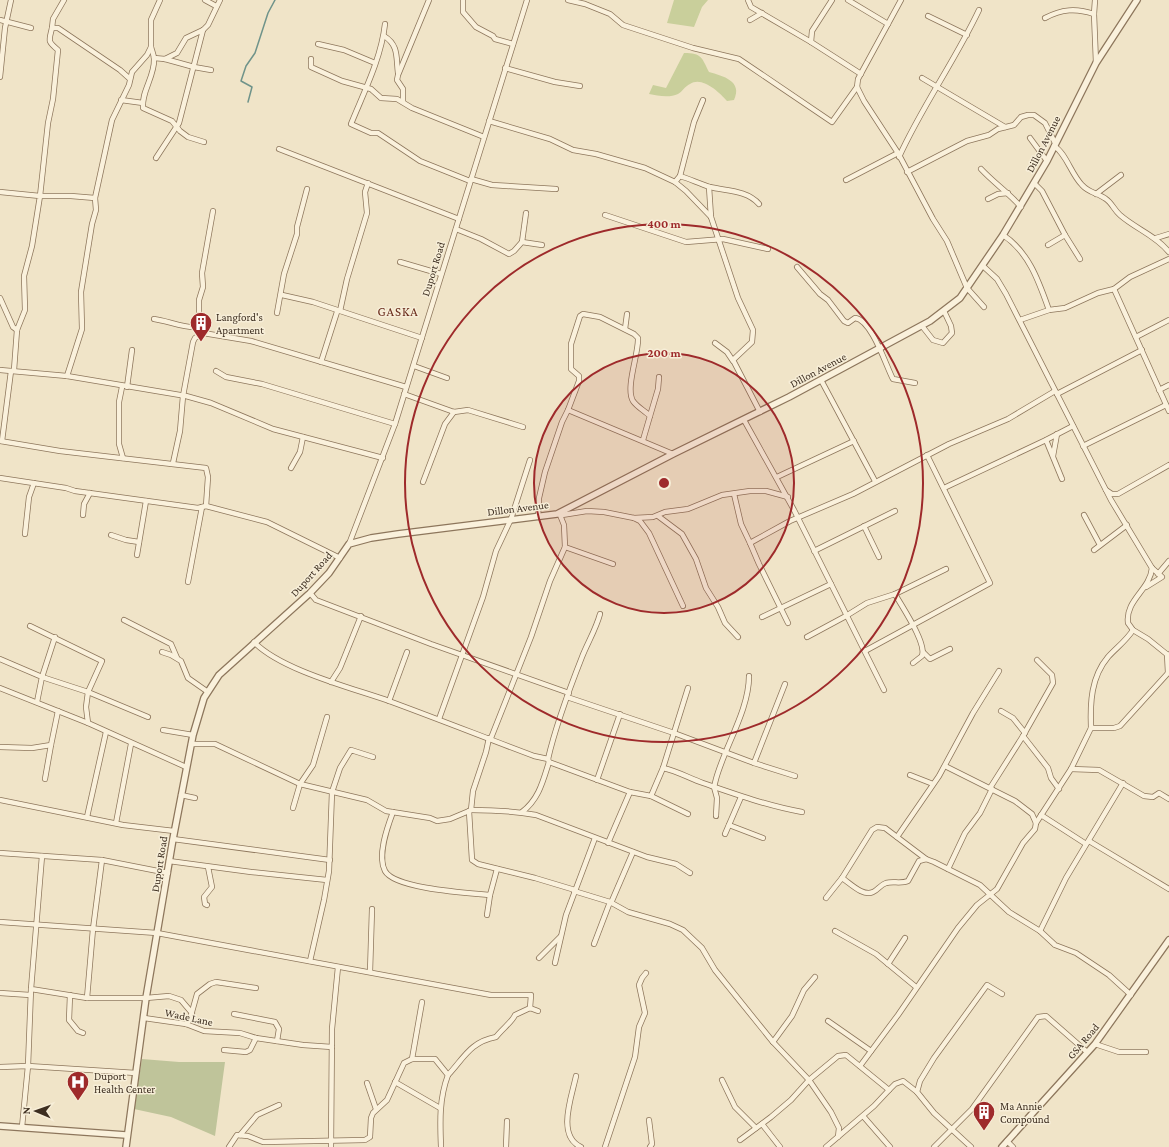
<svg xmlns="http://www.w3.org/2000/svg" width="1169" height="1147" font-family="'Crimson Pro',serif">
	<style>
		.green { fill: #c9cf9b }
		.cemetery { fill: #bfc49a }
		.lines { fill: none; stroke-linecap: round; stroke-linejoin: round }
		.stream { stroke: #6f938a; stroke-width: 1.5 }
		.minor-casing { stroke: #8d765c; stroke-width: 6 }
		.tertiary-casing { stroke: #8d765c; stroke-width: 8 }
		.minor { stroke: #faf1dc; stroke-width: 4.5 }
		.tertiary { stroke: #faf1dc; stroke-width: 5.5 }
		.ring { fill: none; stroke: #9e2a2b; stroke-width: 2 }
		.labels { text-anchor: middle; stroke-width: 3; stroke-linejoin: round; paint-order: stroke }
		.street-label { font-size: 11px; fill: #3d2e20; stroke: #f7eed8 }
		.poi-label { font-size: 11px; fill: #3d2e20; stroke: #f7eed8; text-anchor: start }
		.quarter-label { font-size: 13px; letter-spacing: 1px; fill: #6b2e1e; stroke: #f7eed8 }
		.centre { fill: #9e2a2b; stroke: #f7eed8; stroke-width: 2 }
		.ring-label { font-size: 12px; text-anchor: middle; font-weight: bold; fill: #9e2a2b; stroke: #f7eed8; stroke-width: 3; stroke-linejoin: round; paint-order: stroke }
	</style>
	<rect width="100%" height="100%" fill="#f0e4c8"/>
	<g class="green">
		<path d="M674,0H708L702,7L694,27L667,23Z"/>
		<path d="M684,53C702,53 702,58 709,72C723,76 743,81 734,100L727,101C719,92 702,76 690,84C685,86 682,92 678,94C670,98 658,96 649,94L653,85L666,88Z"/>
	</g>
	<path class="cemetery" d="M142,1059L179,1062H225L215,1136L171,1117L134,1109Z"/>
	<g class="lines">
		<path class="stream" d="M248,102L252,87L241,81L246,66L255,53L268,13L275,0"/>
		<g class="minor-casing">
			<g id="minor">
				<path d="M205,0L216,6"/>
				<path d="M463,0V12L476,27L493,36L495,39L513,44"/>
				<path d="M568,0L585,4L610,14L623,25L693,48L739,59L832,122L857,87"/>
				<path d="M748,0L751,7L811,42"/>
				<path d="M832,0L812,31L811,42L861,74"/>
				<path d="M848,0L888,24"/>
				<path d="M901,0L858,79L857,87L864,101L898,153L933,219L947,241L967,288L984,307"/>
				<path d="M1095,0L1094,14L1096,63"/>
				<path d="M928,16L967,35"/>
				<path d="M1045,18C1062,9 1076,8 1094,14"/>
				<path d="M0,20L31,28"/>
				<path d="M750,20L762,13"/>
				<path d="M385,24C381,59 364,92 351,124L371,133H378L420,161L470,181"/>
				<path d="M52,28L53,19L64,0"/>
				<path d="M384,36C399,45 396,58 398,73"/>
				<path d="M318,44L344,50L375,63"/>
				<path d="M151,47C152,51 154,55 154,59C155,76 141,92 143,108L172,121L180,131L188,137L204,142"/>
				<path d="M154,58L165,59L194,67L211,70"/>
				<path d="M165,59L177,53L186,38L203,30L208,25L220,0"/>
				<path d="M311,59V67L342,81L371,89L381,98L397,99L412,108L484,137"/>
				<path d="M505,68L555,82L580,86"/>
				<path d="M0,77L5,28L11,0"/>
				<path d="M922,78L1005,127"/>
				<path d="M121,100L143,103"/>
				<path d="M403,102V89L397,80L398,75L429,0"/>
				<path d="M489,121L550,139L573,150L596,154L645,168L675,182L686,191L711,217L738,298L753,330L752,342L733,360L760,412"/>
				<path d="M1030,138L1047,161"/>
				<path d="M1054,146C1066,153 1071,174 1082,185C1089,193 1098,193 1106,199C1112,203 1114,210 1120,215C1136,229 1155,235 1169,252"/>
				<path d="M279,149L459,219"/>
				<path d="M899,157C922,106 955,61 979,10"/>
				<path d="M156,158L179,123L203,30"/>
				<path d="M981,169C994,183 1009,193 1021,207"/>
				<path d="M907,172L967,141L989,135L998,129L1014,125L1021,117L1028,115H1034L1045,123L1055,143"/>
				<path d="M680,176C690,179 700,184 710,187C726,191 747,190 759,204"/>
				<path d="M471,179L492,185L556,189"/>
				<path d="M846,180L898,153"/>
				<path d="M675,182L680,176L694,122L703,100"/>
				<path d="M1034,183L1042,191L1065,235L1080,259"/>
				<path d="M709,187L711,217"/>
				<path d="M0,192L40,196L32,246L24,276L25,310L17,330L14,370"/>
				<path d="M1096,194L1121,175"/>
				<path d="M95,198L71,196H40L48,123L53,99L58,50C47,41 49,41 52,28H58L120,70L130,79"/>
				<path d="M988,199L998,194L1008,193"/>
				<path d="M605,215L686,242L723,239L768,249"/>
				<path d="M456,229L481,239L509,254L514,251L522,242L542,245"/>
				<path d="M1003,235C1029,252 1039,282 1049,310"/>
				<path d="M1156,238L1169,234"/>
				<path d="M522,242L526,213"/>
				<path d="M1048,245L1065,235"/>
				<path d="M400,262L441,274"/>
				<path d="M983,266L997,279L1006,294L1111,500L1152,568L1162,577L1146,587"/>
				<path d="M797,267L820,294L828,300L844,321L848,323L855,318C872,320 886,366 893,379L915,383"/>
				<path d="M1114,289L1130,277L1169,259"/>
				<path d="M282,295L313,302L422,338"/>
				<path d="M0,298L13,327L17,330"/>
				<path d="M340,311L347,279L367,213L365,192L368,183"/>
				<path d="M277,313L284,274L297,234V227L307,189"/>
				<path d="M154,319C164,320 189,329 195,327"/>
				<path d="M1020,320L1049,310L1065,308L1098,293L1114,289L1169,411"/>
				<path d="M922,326L933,340L943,343L952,333L951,326L944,311"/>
				<path d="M195,327L203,333L251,341L406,387"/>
				<path d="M195,327L199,313V300L203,287L202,273L213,211"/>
				<path d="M625,329L627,314"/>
				<path d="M1136,337L1169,320"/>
				<path d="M715,343L727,352L733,361"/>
				<path d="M321,362L337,312"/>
				<path d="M414,366L447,378"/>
				<path d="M0,370L67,376L186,396L211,403L273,429L383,458"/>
				<path d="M216,371L226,377L262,384L395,424"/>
				<path d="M67,376L82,329L81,292L92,224L96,210L95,198L112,120L129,85L132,72L147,55L151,47V20L160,0"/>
				<path d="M821,380L875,481"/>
				<path d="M122,387L119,402V444L123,458"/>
				<path d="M127,387L132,350"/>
				<path d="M1159,390L1169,385"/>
				<path d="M404,394L454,412L468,410L523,427"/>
				<path d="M1057,394L1142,350"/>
				<path d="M568,410L673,454"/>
				<path d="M650,416L658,389L659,377"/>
				<path d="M744,420L794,510L884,690"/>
				<path d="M1046,440L1062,479"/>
				<path d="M0,441L60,451L206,468L208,477L206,506"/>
				<path d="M2,441L11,371"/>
				<path d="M1083,446L1166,405"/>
				<path d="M1053,456L1057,434"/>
				<path d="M173,463L180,431L183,396L193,342L195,338L203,333"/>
				<path d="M291,468L300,452L303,437"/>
				<path d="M777,477L854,441"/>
				<path d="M0,478L66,488L75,491L198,508L206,506L267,522L340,558"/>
				<path d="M423,482L445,424L454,412"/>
				<path d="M944,488L1046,440L1073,426"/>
				<path d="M1106,490L1112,494H1118L1169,465"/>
				<path d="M734,494L741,524L750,543L790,521L853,494L949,444L1008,419L1055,391"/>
				<path d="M83,515L84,504L90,493"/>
				<path d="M560,515L564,525L565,547L613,564"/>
				<path d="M562,515L587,511L604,512L634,518L653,517L665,512L688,509L722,495L750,491H766L788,497"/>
				<path d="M1084,515L1100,545"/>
				<path d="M658,516L682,534L696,559L706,588L718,607L725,623L738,637"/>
				<path d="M538,517L539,498L545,472L562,422L568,410L579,381V376L571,369V344L580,316L583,314L600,317L634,334L638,338C639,353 625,388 633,401C637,407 645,411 650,416L643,440"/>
				<path d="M634,518L640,521L649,533L683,606"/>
				<path d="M864,526L879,557"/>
				<path d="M25,534L29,497L34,483"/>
				<path d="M111,535L126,540L139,542"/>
				<path d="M750,543L759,564L788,623"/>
				<path d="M349,544L395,424L527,0"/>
				<path d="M1094,550L1127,525"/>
				<path d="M814,551L895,511"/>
				<path d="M137,555L146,501"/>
				<path d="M1152,568C1150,590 1125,600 1128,623L1133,630L1148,639L1169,656"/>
				<path d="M1158,574L1169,561"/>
				<path d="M188,582L202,507"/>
				<path d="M310,593L316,600L431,644L569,693"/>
				<path d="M895,594C902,607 927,643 922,656L913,663"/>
				<path d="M762,617L831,584"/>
				<path d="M124,620L171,644L177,658"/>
				<path d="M30,626L102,661L88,692L86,707L88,723"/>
				<path d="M55,637L42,677L88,692L148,717"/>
				<path d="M807,637L846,616L867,603L895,594L946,569"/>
				<path d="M254,642C281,670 352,688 389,701C438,719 486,738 534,756L548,759L549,762L630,792L651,796L663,768C677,771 689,778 703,783C735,794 768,806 802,812"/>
				<path d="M865,651L990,583L927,455"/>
				<path d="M162,652L171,655L181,661L188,678L208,692"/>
				<path d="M923,652L930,659L950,649"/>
				<path d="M1167,654L1168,673"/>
				<path d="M0,659L42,677L37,702"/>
				<path d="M331,682L340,668L361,616"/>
				<path d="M0,688L88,723L186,767"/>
				<path d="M567,697L674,733L754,763L785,684"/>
				<path d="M389,701L407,652"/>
				<path d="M1001,711L1013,718L1025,733"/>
				<path d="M439,719L483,597L496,551L511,519L530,460"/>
				<path d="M1091,728C1090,703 1091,677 1108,657C1116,648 1126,641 1133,630"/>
				<path d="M163,730L193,735"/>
				<path d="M1023,736L1048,768L1051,778L1059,789"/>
				<path d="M489,738L486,752L473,791L471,810L469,811L472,860L478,864L535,878L575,890"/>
				<path d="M491,738L531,637L550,581L565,547"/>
				<path d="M191,744H215L300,784L367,800L386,811L430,818L437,821L450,819L469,811"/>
				<path d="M0,747L32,748L51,745L58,711"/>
				<path d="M548,759C556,724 569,690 582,657C588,642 596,629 600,614"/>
				<path d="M754,763L795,776"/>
				<path d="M663,768L688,688"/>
				<path d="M1071,769L1099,770L1144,796L1153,797L1159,793L1169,799"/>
				<path d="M910,775L933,784"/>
				<path d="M45,779L51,745"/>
				<path d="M597,780L620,714"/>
				<path d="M990,788L1023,736L1053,683L1052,675L1037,660"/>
				<path d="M181,795L195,798"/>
				<path d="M651,796L688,814"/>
				<path d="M0,800L123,825L174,831"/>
				<path d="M293,808L300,784L313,765L327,717"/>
				<path d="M471,810C493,810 514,811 536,815L647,857L676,864L690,873"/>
				<path d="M393,812C387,828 377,856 385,871C395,889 469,893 490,895L497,869"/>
				<path d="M522,812C539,799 543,781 549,762"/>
				<path d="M1041,815L1086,844"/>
				<path d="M716,816L717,798L714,787L716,779C725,746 749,710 749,676"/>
				<path d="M87,817L106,732"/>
				<path d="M116,823L131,744"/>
				<path d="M1036,823L1071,769L1091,728H1114L1120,726L1169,672"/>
				<path d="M729,825L763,838"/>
				<path d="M725,834L741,797"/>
				<path d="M897,837L939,776L973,713L999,671"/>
				<path d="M173,839L330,860"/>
				<path d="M1089,841L1169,889"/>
				<path d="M608,843L630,792"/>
				<path d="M0,853L102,860L168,873"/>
				<path d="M42,856L31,989L87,998H146L169,996L181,1000L192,1013"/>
				<path d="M169,861L251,872L327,880"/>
				<path d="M948,869L965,833L980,813L992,789"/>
				<path d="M842,878C850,883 863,897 873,892C878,890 880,885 886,883C893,881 901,884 908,881L919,861L926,859L934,862L980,885L1009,912L1040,931L1066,878L1123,783"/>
				<path d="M574,891L610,902L628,912L670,924L683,930L702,948L715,970L773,1042L809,1080L831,1112L839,1128L838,1137"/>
				<path d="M826,898L842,878L872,830L877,827L885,828L926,859"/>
				<path d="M611,903L633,852"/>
				<path d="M207,905L205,904L204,897L212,887L208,867"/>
				<path d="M487,915L490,895"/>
				<path d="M0,922L157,933L491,995H531L530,1008"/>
				<path d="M835,931L876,954L916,987"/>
				<path d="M1040,931L1055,945L1076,953L1109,975L1131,995"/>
				<path d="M594,944L610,902"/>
				<path d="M539,958L560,937"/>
				<path d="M310,961L324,900L329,871L332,792L340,768L351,750L373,757"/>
				<path d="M555,963L566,915L595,838"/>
				<path d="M888,964L905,938"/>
				<path d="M370,972L372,909"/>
				<path d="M0,993L30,995"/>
				<path d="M70,995L69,1020L78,1031L83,1033"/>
				<path d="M87,998L93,929L102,860"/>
				<path d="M234,1014L275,1022L279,1029L277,1041"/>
				<path d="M144,1018L186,1024L204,1031L240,1033L256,1038L303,1045L332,1047"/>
				<path d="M828,1021L871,1051"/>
				<path d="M186,1024L190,1019L197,994L210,984L216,982L256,988"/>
				<path d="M773,1042L792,1016L804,990L815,977"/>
				<path d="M1095,1044L1119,1052H1146"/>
				<path d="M224,1050L246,1052L250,1050L256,1038"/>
				<path d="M412,1059L422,1002"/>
				<path d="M860,1066L898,1015L958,928L977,905L997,889L1023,843L1035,829L1036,823L1032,814L1015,801L945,766"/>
				<path d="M0,1067L28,1066L136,1073"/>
				<path d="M448,1075C464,1058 470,1042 496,1037C501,1030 513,1021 515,1015L530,1008L538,1011"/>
				<path d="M576,1076C572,1096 556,1136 581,1147"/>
				<path d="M722,1080L735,1107L756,1128"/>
				<path d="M395,1082L440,1108"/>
				<path d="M367,1083L376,1109"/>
				<path d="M889,1090L895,1084L903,1081L917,1092"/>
				<path d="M863,1116L890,1147"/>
				<path d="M649,1120L652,1144L650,1147"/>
				<path d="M762,1124L780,1147"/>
				<path d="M22,1127L28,1066L31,989"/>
				<path d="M240,1135L257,1115L279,1105"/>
				<path d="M740,1140L771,1117L791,1100L809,1080L838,1056L846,1055L889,1090L874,1106L826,1147"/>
				<path d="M1007,1141L1013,1147"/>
				<path d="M229,1147L237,1135L248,1136L263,1142L365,1140L370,1137L371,1118L373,1113L387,1100L404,1063L412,1059H435L448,1075C439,1099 440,1122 441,1147"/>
				<path d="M331,1147L332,1029L338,967"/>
				<path d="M506,1147L507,1121"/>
				<path d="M605,1147L635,1057L639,1027L645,1013L639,985L642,978L646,973"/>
				<path d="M934,1147L972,1109L1038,1017L1046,1016L1087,1052"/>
				<path d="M971,1147L934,1113L917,1092L920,1081L934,1058L987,985L1002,994"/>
			</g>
		</g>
		<g class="tertiary-casing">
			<g id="tertiary">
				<path d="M0,1126L126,1135"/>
				<path d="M126,1147L146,998L173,839L193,735L204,698L219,675L310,593L329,573L349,544L371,538L398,534L557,514L673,454L789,397L930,321L960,298L1003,235L1047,161L1096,63L1137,0"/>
				<path d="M1002,1147L1095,1044L1169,940"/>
			</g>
		</g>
		<use href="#minor" class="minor"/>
		<use href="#tertiary" class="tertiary"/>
	</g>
	<circle cx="664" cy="483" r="130" fill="#9e2a2b" fill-opacity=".12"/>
	<g class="ring">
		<circle cx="664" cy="483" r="130"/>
		<circle cx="664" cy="483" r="259"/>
	</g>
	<defs>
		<g id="building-pin" transform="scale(1.15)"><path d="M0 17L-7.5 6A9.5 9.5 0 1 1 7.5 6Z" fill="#9e2a2b" stroke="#f7eed8"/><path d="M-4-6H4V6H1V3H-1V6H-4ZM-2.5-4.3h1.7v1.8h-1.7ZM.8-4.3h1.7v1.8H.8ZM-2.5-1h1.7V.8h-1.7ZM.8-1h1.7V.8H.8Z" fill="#fff"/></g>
		<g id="hospital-pin" transform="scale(1.15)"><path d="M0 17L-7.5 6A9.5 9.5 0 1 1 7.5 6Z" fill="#9e2a2b" stroke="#f7eed8"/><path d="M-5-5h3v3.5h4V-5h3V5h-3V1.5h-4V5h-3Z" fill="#fff"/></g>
	</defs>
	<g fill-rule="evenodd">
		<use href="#building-pin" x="201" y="323"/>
		<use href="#hospital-pin" x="78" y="1082"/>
		<use href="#building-pin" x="984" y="1112"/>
	</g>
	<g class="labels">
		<g class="street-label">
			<text transform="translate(1043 144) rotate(-63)" y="4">Dillon Avenue</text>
			<text transform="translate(433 269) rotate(-73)" y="4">Duport Road</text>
			<text transform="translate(818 370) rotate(-28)" y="4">Dillon Avenue</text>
			<text transform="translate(518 508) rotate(-7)" y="4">Dillon Avenue</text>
			<text transform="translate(311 574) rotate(-48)" y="4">Duport Road</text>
			<text transform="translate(159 864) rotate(-81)" y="4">Duport Road</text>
			<text transform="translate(189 1017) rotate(12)" y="4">Wade Lane</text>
			<text transform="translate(1083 1041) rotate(-50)" y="4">GSA Road</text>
		</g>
		<g class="poi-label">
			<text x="216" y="321">Langford's<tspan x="216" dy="13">Apartment</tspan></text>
			<text x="94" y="1080">Duport<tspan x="94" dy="13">Health Center</tspan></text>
			<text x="1000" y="1110">Ma Annie<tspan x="1000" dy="13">Compound</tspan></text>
		</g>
		<g class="quarter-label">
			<text x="398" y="316">GASKA</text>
		</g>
	</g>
	<circle cx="664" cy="483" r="6" class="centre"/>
	<g class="ring-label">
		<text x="664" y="228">400 m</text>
		<text x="664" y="357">200 m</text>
	</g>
	<g transform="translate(36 1111) rotate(272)" stroke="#f7eed8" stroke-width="3" paint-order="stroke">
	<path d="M0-3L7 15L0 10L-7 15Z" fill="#3d2e20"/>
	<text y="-6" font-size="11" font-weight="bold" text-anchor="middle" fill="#3d2e20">N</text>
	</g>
</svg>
